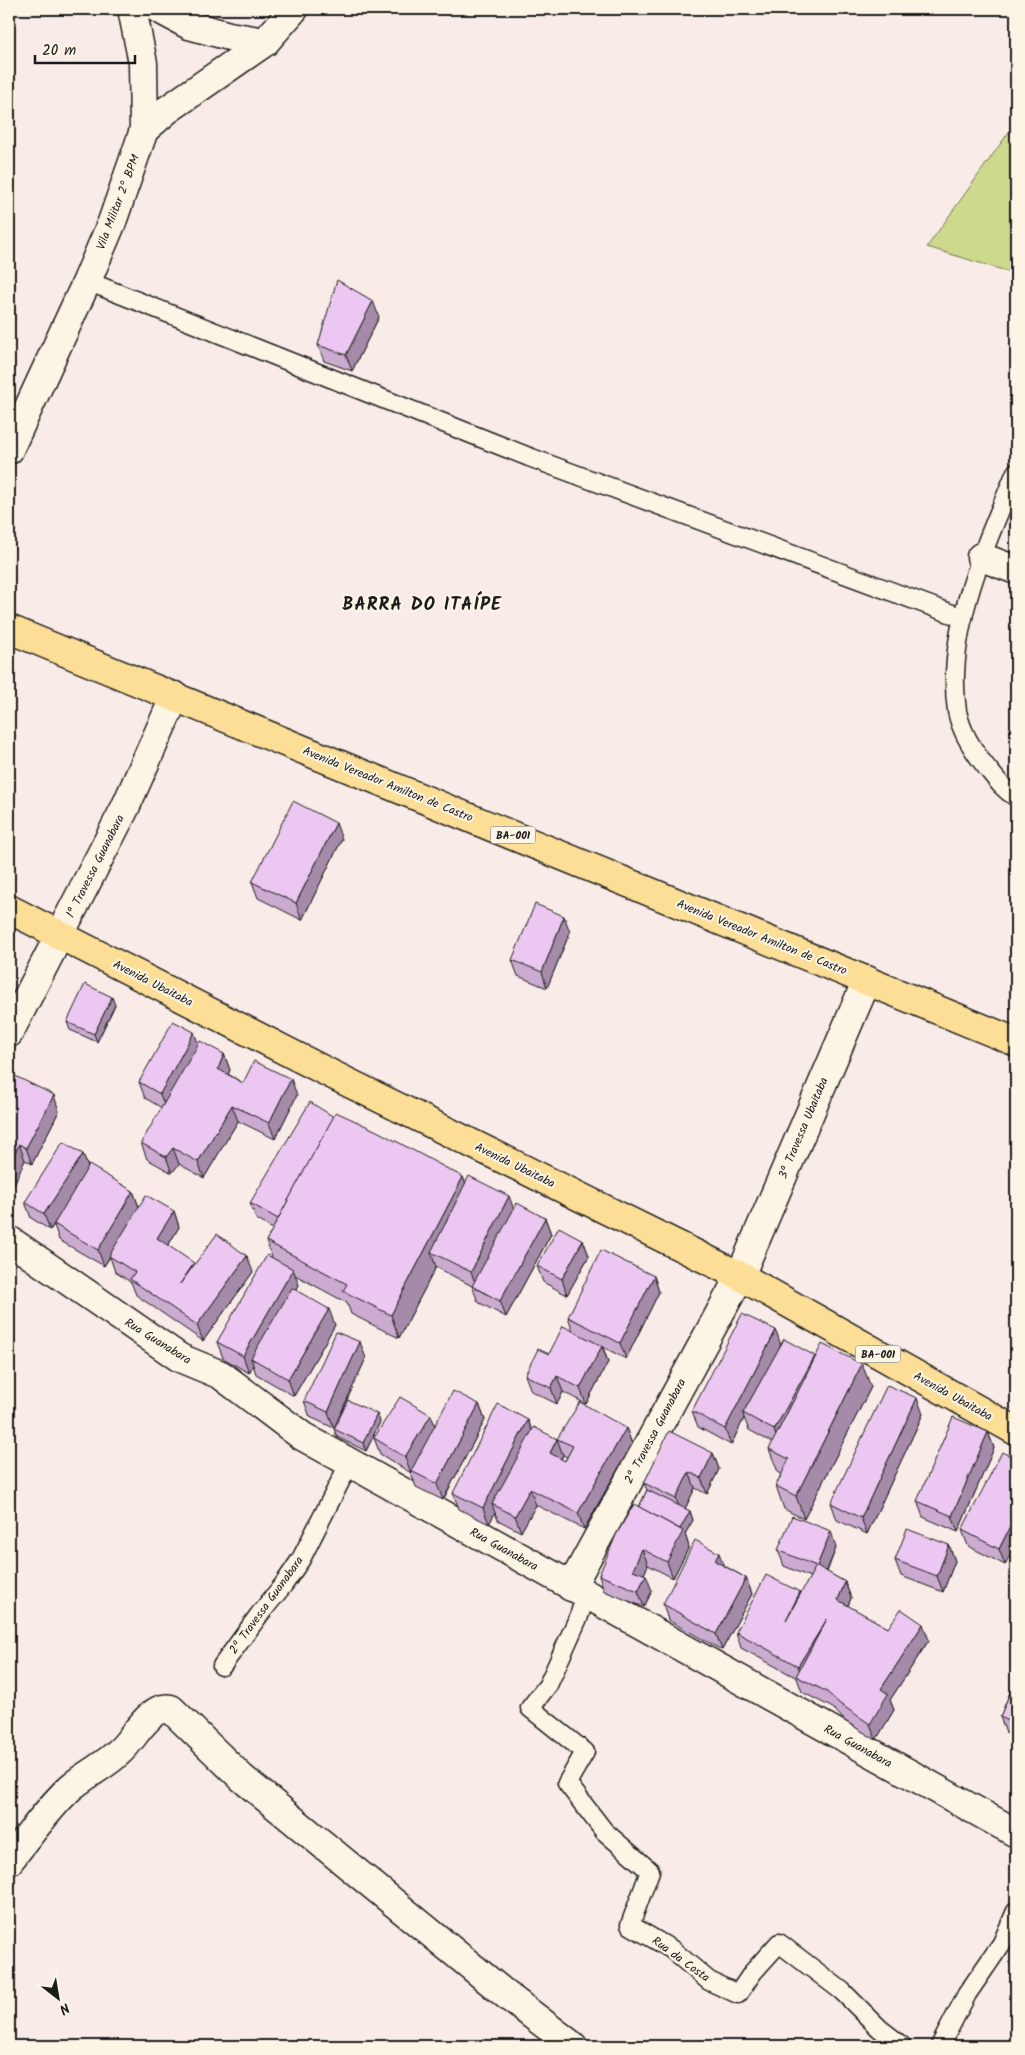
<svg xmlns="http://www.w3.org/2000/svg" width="1025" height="2055" font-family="Kalam,sans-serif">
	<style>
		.green { fill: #cdd98c; stroke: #747a54 }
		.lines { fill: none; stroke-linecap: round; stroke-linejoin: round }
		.service-casing { stroke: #1c1c1c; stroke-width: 21 }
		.minor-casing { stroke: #1c1c1c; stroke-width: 31 }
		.primary-casing { stroke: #1c1c1c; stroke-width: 31 }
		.service { stroke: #fcf5e5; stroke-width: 18 }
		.minor { stroke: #fcf5e5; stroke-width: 28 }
		.primary { stroke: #fdde96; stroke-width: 28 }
		.wall { fill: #cbabd0; stroke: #1c1c1c; fill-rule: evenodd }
		.shaded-wall { fill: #a58ba9; stroke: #1c1c1c }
		.building { fill: #ecc7f2; stroke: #1c1c1c; fill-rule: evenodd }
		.labels { text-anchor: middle; stroke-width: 4; stroke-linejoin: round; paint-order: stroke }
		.shield { fill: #fcf5e5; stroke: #5f5d58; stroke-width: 1 }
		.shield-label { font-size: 11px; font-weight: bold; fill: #1c1c1c }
		.street-label { font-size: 12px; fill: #1c1c1c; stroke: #fcf5e5 }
		.district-label { font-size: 18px; font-weight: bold; letter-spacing: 1px; fill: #1c1c1c; stroke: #fcf5e5 }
	</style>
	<rect width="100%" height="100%" fill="#f9ece8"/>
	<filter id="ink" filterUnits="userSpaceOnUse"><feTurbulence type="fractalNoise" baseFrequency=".02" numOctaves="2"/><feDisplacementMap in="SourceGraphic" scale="10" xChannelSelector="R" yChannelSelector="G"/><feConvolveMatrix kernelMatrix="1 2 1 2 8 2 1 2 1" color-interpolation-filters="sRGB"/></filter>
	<g filter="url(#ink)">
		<path class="green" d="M1016,122V274L927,247Z"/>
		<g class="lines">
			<g class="service-casing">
				<g id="service">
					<path d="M87,281L529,457L963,618"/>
					<path d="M1016,472C986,544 945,631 957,711C961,731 974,752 987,768C996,779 1003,789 1016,797"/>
					<path d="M586,1595L579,1616L548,1685L530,1708L585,1752L567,1783L604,1831L650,1871L630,1925L671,1949L709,1981L738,1994L753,1972L779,1943L842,1991L879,2028L902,2046"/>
					<path d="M222,1666L259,1615L284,1584L301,1559L350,1462"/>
					<path d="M940,2046L967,1994L1002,1943L1016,1911"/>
				</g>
			</g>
			<g class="minor-casing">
				<g id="minor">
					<path d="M132,9L143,63L144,130"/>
					<path d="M159,9L189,25L229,36L265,42"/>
					<path d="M9,450L87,281L112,222L144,130L167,110L265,42L294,9"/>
					<path d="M981,557L1016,570"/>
					<path d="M9,1033L125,808L175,696"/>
					<path d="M9,1240L180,1358L221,1375L302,1436L1016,1833"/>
					<path d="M571,1587L740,1276L867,980"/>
					<path d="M9,1861C27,1838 49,1807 71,1787C86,1774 105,1766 120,1751C134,1739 150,1704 171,1709L242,1778L505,1994L573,2046"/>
				</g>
			</g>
			<g class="primary-casing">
				<g id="primary">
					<path d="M9,629L1016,1042"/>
					<path d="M9,909L331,1074L740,1276L1016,1431"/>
				</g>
			</g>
			<use href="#service" class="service"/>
			<use href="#minor" class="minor"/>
			<use href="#primary" class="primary"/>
		</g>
		<g class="wall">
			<path d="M379,317L352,371L324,361L318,345Z"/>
			<path d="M342,839L302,920L258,898L252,882Z"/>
			<path d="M570,932L547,988L518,976L512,960Z"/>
			<path d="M115,1005L97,1042L70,1030L67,1022Z"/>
			<path d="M198,1044L224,1054L230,1070L228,1074L243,1083L297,1095L275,1139L238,1121L204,1178L179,1164L172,1173L147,1159L141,1143L162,1108L145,1098L139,1082Z"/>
			<path d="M9,1080L59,1111L32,1164L25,1160L10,1193H9Z"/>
			<path d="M334,1117L463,1177L465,1183L514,1209L545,1218L551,1234L506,1317L478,1302L472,1286L436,1267L399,1338L351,1314L347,1303L295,1275L299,1285L296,1290L335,1325L294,1396L256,1374L253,1365L249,1373L223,1358L217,1342L272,1257L266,1241L273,1229L256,1219L250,1203Z"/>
			<path d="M83,1154L88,1167L133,1191L139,1207L174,1211L179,1227L168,1246L195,1265L253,1272L203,1341L136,1295L131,1282L115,1272L110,1257L104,1266L59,1240L54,1225L50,1230L31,1218L25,1202Z"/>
			<path d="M583,1240L589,1256L567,1295L543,1282L537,1266Z"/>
			<path d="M654,1276L659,1292L626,1359L603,1347L608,1362L586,1404L563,1392L557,1404L531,1391L525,1375L573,1331L568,1317Z"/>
			<path d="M781,1345L816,1357L871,1387L804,1519L784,1509L776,1486L781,1474L778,1472L769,1449L773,1443L749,1430L744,1418L731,1445L698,1427L692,1411Z"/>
			<path d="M366,1358L334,1428L310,1417L304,1401Z"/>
			<path d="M479,1404L485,1420L443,1500L416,1487L411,1473L380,1454L374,1438L435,1425Z"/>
			<path d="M377,1414L380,1422L366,1451L337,1437L334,1429Z"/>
			<path d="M923,1414L867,1534L837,1520L831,1503Z"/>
			<path d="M528,1420L532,1430L557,1439L626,1428L632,1444L584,1529L536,1505L521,1532L498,1520L495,1513L489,1524L459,1509L453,1493ZM563,1455L567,1457L565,1461L561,1459Z"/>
			<path d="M988,1432L994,1448L958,1532L923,1517L917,1501Z"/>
			<path d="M713,1453L719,1469L707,1494L695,1488L685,1509L690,1511L693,1520L685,1534L689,1547L673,1578L648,1565L644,1574L652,1591L644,1607L604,1591L599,1575L639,1507L647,1490L644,1483Z"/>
			<path d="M1016,1459L1005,1565L968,1546L962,1530Z"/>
			<path d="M949,1545L955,1561L943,1592L901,1576L895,1560Z"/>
			<path d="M836,1548L827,1572L845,1582L851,1598L848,1606L888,1628L929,1640L890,1700L894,1710L876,1740L845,1721L833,1708L802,1692L797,1678L741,1648L736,1632L800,1592L801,1595L810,1577L784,1566L778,1550Z"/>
			<path d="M723,1565L746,1578L752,1594L722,1650L668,1620L663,1604Z"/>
			<path d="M1016,1678V1737L1006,1733L1000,1717Z"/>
		</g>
		<g class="shaded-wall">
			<path d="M373,301L379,317L352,371L346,355Z"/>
			<path d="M336,823L342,839L302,920L296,903Z"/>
			<path d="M564,916L570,932L547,988L542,972Z"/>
			<path d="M112,997L115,1005L97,1042L94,1034Z"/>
			<path d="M194,1032L200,1048L166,1110L160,1094Z"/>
			<path d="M224,1054L230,1070L224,1085L218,1069Z"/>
			<path d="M291,1079L297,1095L275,1139L269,1123Z"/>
			<path d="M54,1095L59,1111L32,1164L26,1148Z"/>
			<path d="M232,1105L238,1121L204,1178L198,1162Z"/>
			<path d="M19,1144L25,1160L10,1193L9,1191V1167Z"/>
			<path d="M173,1148L179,1164L172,1173L166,1157Z"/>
			<path d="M83,1154L89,1170L50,1230L44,1214Z"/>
			<path d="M463,1177L472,1200L431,1252L436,1267L399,1338L391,1315Z"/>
			<path d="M133,1191L139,1207L104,1266L98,1250Z"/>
			<path d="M509,1196L515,1212L477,1288L471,1272Z"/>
			<path d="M174,1211L179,1227L163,1254L157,1238Z"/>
			<path d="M545,1218L551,1234L506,1317L500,1301Z"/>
			<path d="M583,1240L589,1256L567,1295L562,1279Z"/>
			<path d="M247,1256L253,1272L203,1341L197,1325Z"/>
			<path d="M194,1263L200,1279L180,1284Z"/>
			<path d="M293,1269L299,1285L255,1361L251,1358L253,1365L249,1373L243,1356Z"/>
			<path d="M654,1276L659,1292L626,1359L620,1343Z"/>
			<path d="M329,1309L335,1325L294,1396L288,1379Z"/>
			<path d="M776,1330L781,1346L743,1413L744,1418L731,1445L725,1429Z"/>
			<path d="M360,1342L366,1358L334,1428L328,1412Z"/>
			<path d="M602,1346L608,1362L586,1404L580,1388Z"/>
			<path d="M815,1356L821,1372L779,1446L774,1430Z"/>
			<path d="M862,1364L871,1387L804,1519L796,1496Z"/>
			<path d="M557,1376L563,1392L557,1404L551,1388Z"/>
			<path d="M917,1398L923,1414L867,1534L861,1518Z"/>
			<path d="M479,1404L485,1420L443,1500L437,1484Z"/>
			<path d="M377,1414L380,1422L366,1451L363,1443Z"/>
			<path d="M431,1415L437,1431L411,1471V1473L405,1457Z"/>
			<path d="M528,1420L534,1436L492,1504L495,1513L489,1524L483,1508Z"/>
			<path d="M626,1428L632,1444L584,1529L578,1513Z"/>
			<path d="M988,1432L994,1448L958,1532L952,1516Z"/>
			<path d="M557,1439L563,1455L556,1469L550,1453Z"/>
			<path d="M713,1453L719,1469L707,1494L701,1478Z"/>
			<path d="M689,1472L695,1488L682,1515L676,1499Z"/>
			<path d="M530,1489L536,1505L521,1532L515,1516Z"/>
			<path d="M690,1511L693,1520L685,1534L689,1547L673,1578L667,1562L677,1534Z"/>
			<path d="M1016,1515V1543L1005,1565L999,1549Z"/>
			<path d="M831,1531L836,1548L822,1582L817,1566Z"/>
			<path d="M949,1545L955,1561L943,1592L937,1576Z"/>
			<path d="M642,1549L648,1565L639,1586L633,1570Z"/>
			<path d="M719,1553L725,1569L715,1561Z"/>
			<path d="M646,1575L652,1591L644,1607L638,1591Z"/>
			<path d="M746,1578L752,1594L722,1650L716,1634Z"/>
			<path d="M845,1582L851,1598L844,1616L838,1600Z"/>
			<path d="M800,1592L806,1608L786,1620Z"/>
			<path d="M827,1619L803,1680L798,1666Z"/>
			<path d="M923,1624L929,1640L890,1700L894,1710L876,1740L870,1724L881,1689Z"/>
		</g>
		<g class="building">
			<path d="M337,280L373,301L346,355L318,345Z"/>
			<path d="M293,801L336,823L296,903L252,882Z"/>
			<path d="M535,904L564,916L542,972L512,960Z"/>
			<path d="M85,984L112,997L94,1034L67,1022Z"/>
			<path d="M173,1021L194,1032L160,1094L139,1082Z"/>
			<path d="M200,1041L224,1054L218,1069L243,1083L254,1061L291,1079L269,1123L232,1105L198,1162L173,1148L166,1157L141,1143Z"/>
			<path d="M11,1074L54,1095L26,1148L19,1144L9,1167V1080Z"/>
			<path d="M310,1102L334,1117L278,1219L250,1203Z"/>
			<path d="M336,1112L377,1131L463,1177L391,1315L343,1291L347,1284L266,1241Z"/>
			<path d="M63,1142L83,1154L44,1214L25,1202Z"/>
			<path d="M89,1165L133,1191L98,1250L54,1224Z"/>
			<path d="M469,1176L509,1196L471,1272L431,1252Z"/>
			<path d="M146,1195L174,1211L157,1238L194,1263L180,1284L217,1234L247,1256L197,1325L130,1279L135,1272L109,1256Z"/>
			<path d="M517,1203L545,1218L500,1301L472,1286Z"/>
			<path d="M559,1227L583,1240L562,1279L537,1266Z"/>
			<path d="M601,1250L654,1276L620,1343L568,1317Z"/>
			<path d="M267,1255L293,1269L243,1356L217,1342Z"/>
			<path d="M292,1288L329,1309L288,1379L251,1358Z"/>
			<path d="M742,1314L776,1330L725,1429L692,1411Z"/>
			<path d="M563,1326L602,1346L580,1388L557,1376L551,1388L525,1375L538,1349L549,1354Z"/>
			<path d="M336,1332L360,1342L328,1412L304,1401Z"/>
			<path d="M784,1339L815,1356L774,1430L743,1413Z"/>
			<path d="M822,1344L862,1364L796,1496L776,1486L789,1459L769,1449Z"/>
			<path d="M887,1385L917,1398L861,1518L831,1503Z"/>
			<path d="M453,1391L479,1404L437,1484L411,1471Z"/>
			<path d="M400,1397L431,1415L405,1457L374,1438Z"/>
			<path d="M348,1400L377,1414L363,1443L334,1429Z"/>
			<path d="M580,1402L626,1428L578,1513L530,1489L515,1516L492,1504L534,1427L557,1439ZM557,1439L573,1446L565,1461L550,1453Z"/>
			<path d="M498,1404L528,1420L483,1508L453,1493Z"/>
			<path d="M953,1417L988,1432L952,1516L917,1501Z"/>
			<path d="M669,1431L713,1453L701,1478L689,1472L676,1499L644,1483Z"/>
			<path d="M1002,1452L1016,1459V1515L999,1549L962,1530Z"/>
			<path d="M647,1490L690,1511L680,1529L639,1507Z"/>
			<path d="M634,1504L683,1531L667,1562L642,1549L633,1570L646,1575L638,1591L599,1575L616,1535Z"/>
			<path d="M792,1516L831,1531L817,1566L845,1582L838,1600L888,1628L901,1609L923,1624L881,1689L888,1694L870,1724L840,1704L827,1692L796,1676L827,1619L798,1666L736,1632L766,1575L800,1592L786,1620L816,1566L778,1550Z"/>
			<path d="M907,1529L949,1545L937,1576L895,1560Z"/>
			<path d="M695,1540L719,1553L715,1561L746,1578L716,1634L663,1604Z"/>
			<path d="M1016,1678V1724L1000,1717Z"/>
		</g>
	</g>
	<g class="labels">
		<g class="shield">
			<rect x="490.5" y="826.5" width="45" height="17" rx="4"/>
			<rect x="855.5" y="1345.5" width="45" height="17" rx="4"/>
		</g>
		<g class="shield-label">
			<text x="513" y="839">BA-001</text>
			<text x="878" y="1358">BA-001</text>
		</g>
		<g class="street-label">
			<text transform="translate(118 202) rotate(-69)" y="4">Vila Militar 2º BPM</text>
			<text transform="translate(388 784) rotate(22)" y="4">Avenida Vereador Amilton de Castro</text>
			<text transform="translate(95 866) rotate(-63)" y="4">1ª Travessa Guanabara</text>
			<text transform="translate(762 937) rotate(22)" y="4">Avenida Vereador Amilton de Castro</text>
			<text transform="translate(153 983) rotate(27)" y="4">Avenida Ubaitaba</text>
			<text transform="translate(803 1128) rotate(-67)" y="4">3ª Travessa Ubaitaba</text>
			<text transform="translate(515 1165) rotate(26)" y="4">Avenida Ubaitaba</text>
			<text transform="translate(158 1341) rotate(32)" y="4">Rua Guanabara</text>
			<text transform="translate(953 1396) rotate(29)" y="4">Avenida Ubaitaba</text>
			<text transform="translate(655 1431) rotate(-62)" y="4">2ª Travessa Guanabara</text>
			<text transform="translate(504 1549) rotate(29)" y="4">Rua Guanabara</text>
			<text transform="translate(266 1605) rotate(-54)" y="4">2ª Travessa Guanabara</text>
			<text transform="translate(858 1746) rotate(29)" y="4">Rua Guanabara</text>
			<text transform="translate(681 1959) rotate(36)" y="4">Rua da Costa</text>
		</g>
		<g class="district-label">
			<text x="422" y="610">BARRA DO ITAÍPE</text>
		</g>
	</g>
	<rect width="1025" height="2055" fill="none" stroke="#fcf5e5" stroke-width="30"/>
	<rect x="15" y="15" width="995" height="2025" fill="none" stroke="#1c1c1c" stroke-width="2" filter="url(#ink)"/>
	<g transform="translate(58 1998) rotate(149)" stroke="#fcf5e5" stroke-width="4" paint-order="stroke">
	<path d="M0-4L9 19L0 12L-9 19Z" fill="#1c1c1c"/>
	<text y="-8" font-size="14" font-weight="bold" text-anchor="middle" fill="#1c1c1c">N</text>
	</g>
	<path d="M35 55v8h100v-8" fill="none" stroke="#1c1c1c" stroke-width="2.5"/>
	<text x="42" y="55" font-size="15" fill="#1c1c1c" stroke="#fcf5e5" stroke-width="4" paint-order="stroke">20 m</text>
</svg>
